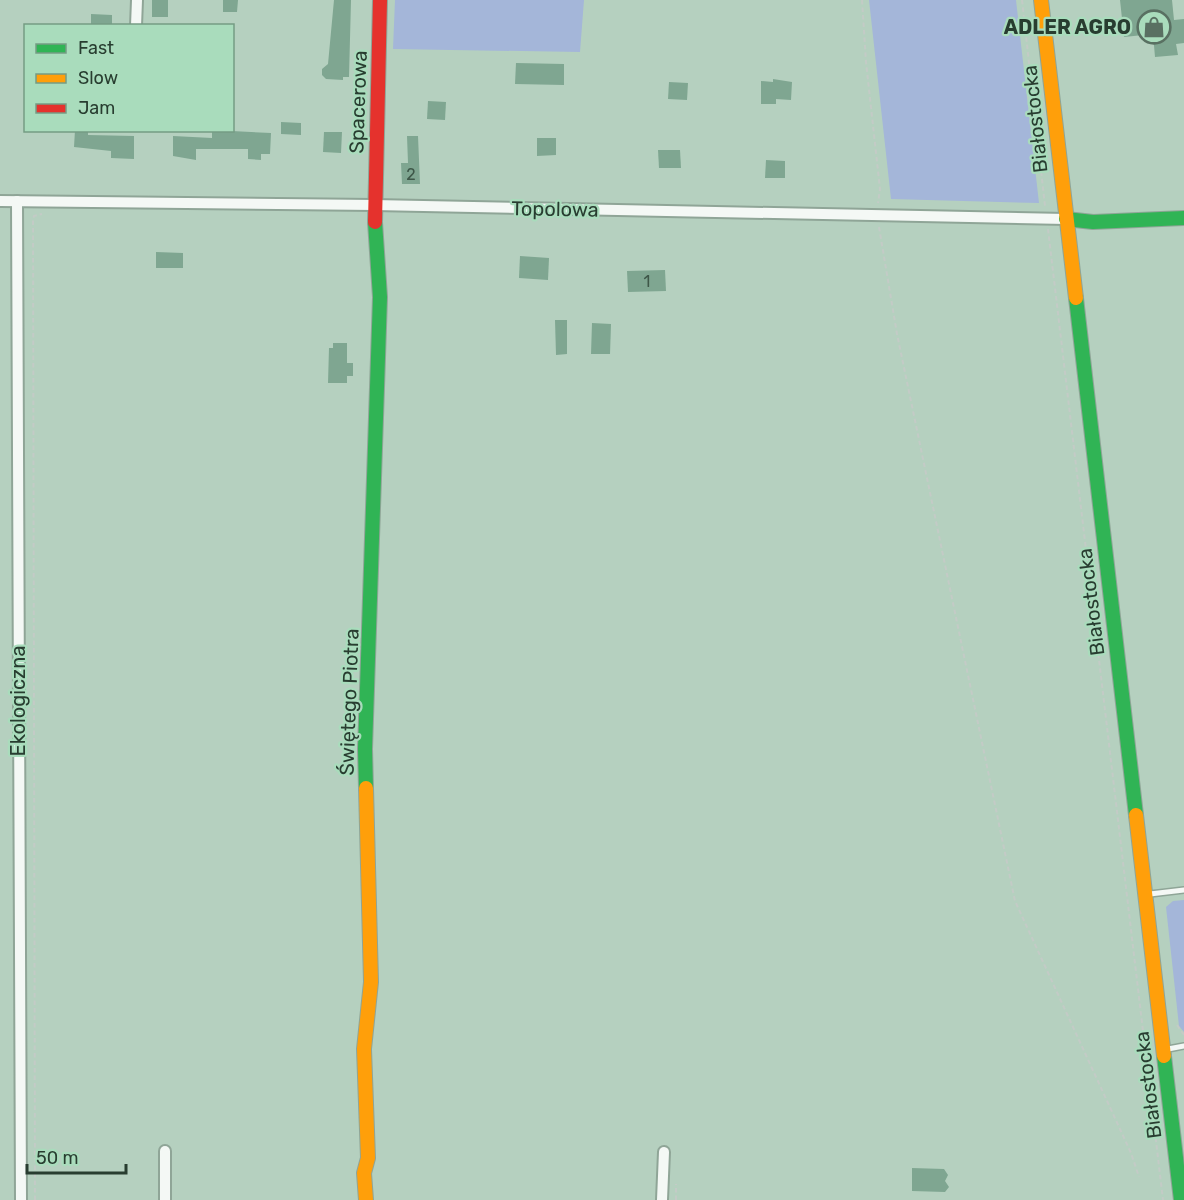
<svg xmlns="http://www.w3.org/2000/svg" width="1184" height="1200" font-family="Rubik,sans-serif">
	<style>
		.green { fill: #a4b6d9 }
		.building { fill: #7fa691 }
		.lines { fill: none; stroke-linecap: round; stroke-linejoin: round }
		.lane-casing { stroke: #8fa597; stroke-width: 8 }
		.street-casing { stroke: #8fa597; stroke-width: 14 }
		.fast-casing { stroke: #8fa597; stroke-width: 16 }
		.slow-casing { stroke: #8fa597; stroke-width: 16 }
		.jam-casing { stroke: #8fa597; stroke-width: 16 }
		.path { stroke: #c3cbc6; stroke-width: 2; stroke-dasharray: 4.5 3; stroke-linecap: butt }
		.lane { stroke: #f4f8f5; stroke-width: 5 }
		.street { stroke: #f4f8f5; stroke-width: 10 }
		.fast { stroke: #30b455; stroke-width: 14 }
		.slow { stroke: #ff9f0a; stroke-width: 14 }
		.jam { stroke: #e5322d; stroke-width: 14 }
		.labels { text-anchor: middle; stroke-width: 4.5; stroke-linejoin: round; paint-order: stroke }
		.number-label { font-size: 16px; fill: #3e5748 }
		.poi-label { font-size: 20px; font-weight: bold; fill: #283d30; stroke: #a9dcbc; text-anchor: end }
		.street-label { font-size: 20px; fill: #283d30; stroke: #a9dcbc }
	</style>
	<rect width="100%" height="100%" fill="#b5d0bf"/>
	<g class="green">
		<path d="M395,0H584L580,52L393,49Z"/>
		<path d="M869,0H1016L1039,203L891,199Z"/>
		<path d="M1184,900V1032L1179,1026L1166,907L1173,901Z"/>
	</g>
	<g class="building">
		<rect x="152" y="0" width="16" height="17"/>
		<path d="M223,0H238L237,12H223Z"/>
		<path d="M334,0H351L349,77H343V80L326,79L322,75V69L328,64Z"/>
		<path d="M1120,0H1172L1174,20L1184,19V43L1176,44L1178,55L1155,57L1153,34L1124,37Z"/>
		<path d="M91,14L112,15V26H91Z"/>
		<path d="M516,63L564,64V85L515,84Z"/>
		<path d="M773,79L792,82L791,100L776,99V104H761V81L773,82Z"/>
		<path d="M669,82L688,83L687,100L668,99Z"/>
		<path d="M428,101L446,102L445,120L427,119Z"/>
		<path d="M281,122L301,123V135L281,134Z"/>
		<path d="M75,130H88V135L134,136V159L111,158V151L74,147Z"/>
		<path d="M212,130L271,133L270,154H261V160L248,159V149H196V160L173,156V136L212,138Z"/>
		<path d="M324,132H342L341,153L323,152Z"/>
		<path d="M407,136H418L420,184H402L401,163H408Z"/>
		<path d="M537,138H556V155L537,156Z"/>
		<path d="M658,150H680L681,168H659Z"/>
		<path d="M766,160L785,161V178H765Z"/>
		<path d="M156,252L183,253V268H156Z"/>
		<path d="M520,256L549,258L548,280L519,278Z"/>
		<path d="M665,270L666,291L628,292L627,271Z"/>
		<path d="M555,320H567V354L556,355Z"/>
		<path d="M592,323L611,324L610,354H591Z"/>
		<path d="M333,343H347V363H353V376H347V383H328L329,348H333Z"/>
		<path d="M912,1168L944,1169L948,1175L945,1181L949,1187L945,1192L912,1191Z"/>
	</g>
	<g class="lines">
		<g class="lane-casing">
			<g id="lane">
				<path d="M1150,894L1184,890"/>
				<path d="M1168,1049L1184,1046"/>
			</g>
		</g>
		<g class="street-casing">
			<g id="street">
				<path d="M136,26L137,0"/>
				<path d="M0,201L374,205L1066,219"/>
				<path d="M17,201L21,1200"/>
				<path d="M165,1151V1200"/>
				<path d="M662,1200L664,1152"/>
			</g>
		</g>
		<g class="fast-casing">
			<g id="fast">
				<path d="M1066,219L1093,222L1184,218"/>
				<path d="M1076,298L1136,815"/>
				<path d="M366,788L365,749L380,297L375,222"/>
				<path d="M1164,1056L1181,1200"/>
			</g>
		</g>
		<g class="slow-casing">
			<g id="slow">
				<path d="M1041,0L1076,298"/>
				<path d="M1136,815L1164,1056"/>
				<path d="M366,1200L364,1173L368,1158L364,1049L371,982L366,788"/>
			</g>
		</g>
		<g class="jam-casing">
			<path id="jam" d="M375,222L380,0"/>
		</g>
		<g class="path">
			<path d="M862,0L866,62L880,189L878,203"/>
			<path d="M1022,0L1045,206"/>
			<path d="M879,227L897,334L1015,901L1131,1153L1139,1177"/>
			<path d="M1048,229L1163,1200"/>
			<path d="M1177,1025L1184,1035"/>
			<path d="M35,1200L33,219L34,216L42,214"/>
			<path d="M676,1200V1184"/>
		</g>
		<use href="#lane" class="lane"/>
		<use href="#street" class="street"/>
		<use href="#fast" class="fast"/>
		<use href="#slow" class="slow"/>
		<use href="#jam" class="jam"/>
	</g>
	<defs>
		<g id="shop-ring" transform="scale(1.725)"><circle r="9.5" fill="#a9dcbc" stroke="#597062" stroke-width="1.5"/><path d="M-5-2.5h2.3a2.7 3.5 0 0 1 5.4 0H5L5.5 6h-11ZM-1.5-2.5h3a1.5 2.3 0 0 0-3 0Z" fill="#597062"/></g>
	</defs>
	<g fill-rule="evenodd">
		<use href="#shop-ring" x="1154" y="27"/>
	</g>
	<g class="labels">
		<g class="number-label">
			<text x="411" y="180">2</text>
			<text x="647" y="287">1</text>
		</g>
		<g class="poi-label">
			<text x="1131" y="34">ADLER AGRO</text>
		</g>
		<g class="street-label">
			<text transform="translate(358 102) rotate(-88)" y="7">Spacerowa</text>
			<text transform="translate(1035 119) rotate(-96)" y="7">Białostocka</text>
			<text transform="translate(555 209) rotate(1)" y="7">Topolowa</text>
			<text transform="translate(1091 602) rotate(-97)" y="7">Białostocka</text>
			<text transform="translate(18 701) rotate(-90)" y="7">Ekologiczna</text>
			<text transform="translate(349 702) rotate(-88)" y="7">Świętego Piotra</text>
			<text transform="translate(1148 1085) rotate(-97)" y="7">Białostocka</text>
		</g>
	</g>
	<rect x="24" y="24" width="210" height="108" fill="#a9dcbc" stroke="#759c84" stroke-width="1.5"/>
	<rect x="36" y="44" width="30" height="9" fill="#30b455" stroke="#759c84" stroke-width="1.5"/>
	<text x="78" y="54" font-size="18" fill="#283d30">Fast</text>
	<rect x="36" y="74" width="30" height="9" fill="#ff9f0a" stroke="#759c84" stroke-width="1.5"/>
	<text x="78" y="84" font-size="18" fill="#283d30">Slow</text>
	<rect x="36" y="104" width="30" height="9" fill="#e5322d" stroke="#759c84" stroke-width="1.5"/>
	<text x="78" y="114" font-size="18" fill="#283d30">Jam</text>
	<path d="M27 1164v9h99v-9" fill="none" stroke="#283d30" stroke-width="3"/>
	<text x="36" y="1164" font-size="18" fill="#283d30" stroke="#a9dcbc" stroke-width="4.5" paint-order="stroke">50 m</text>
</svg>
